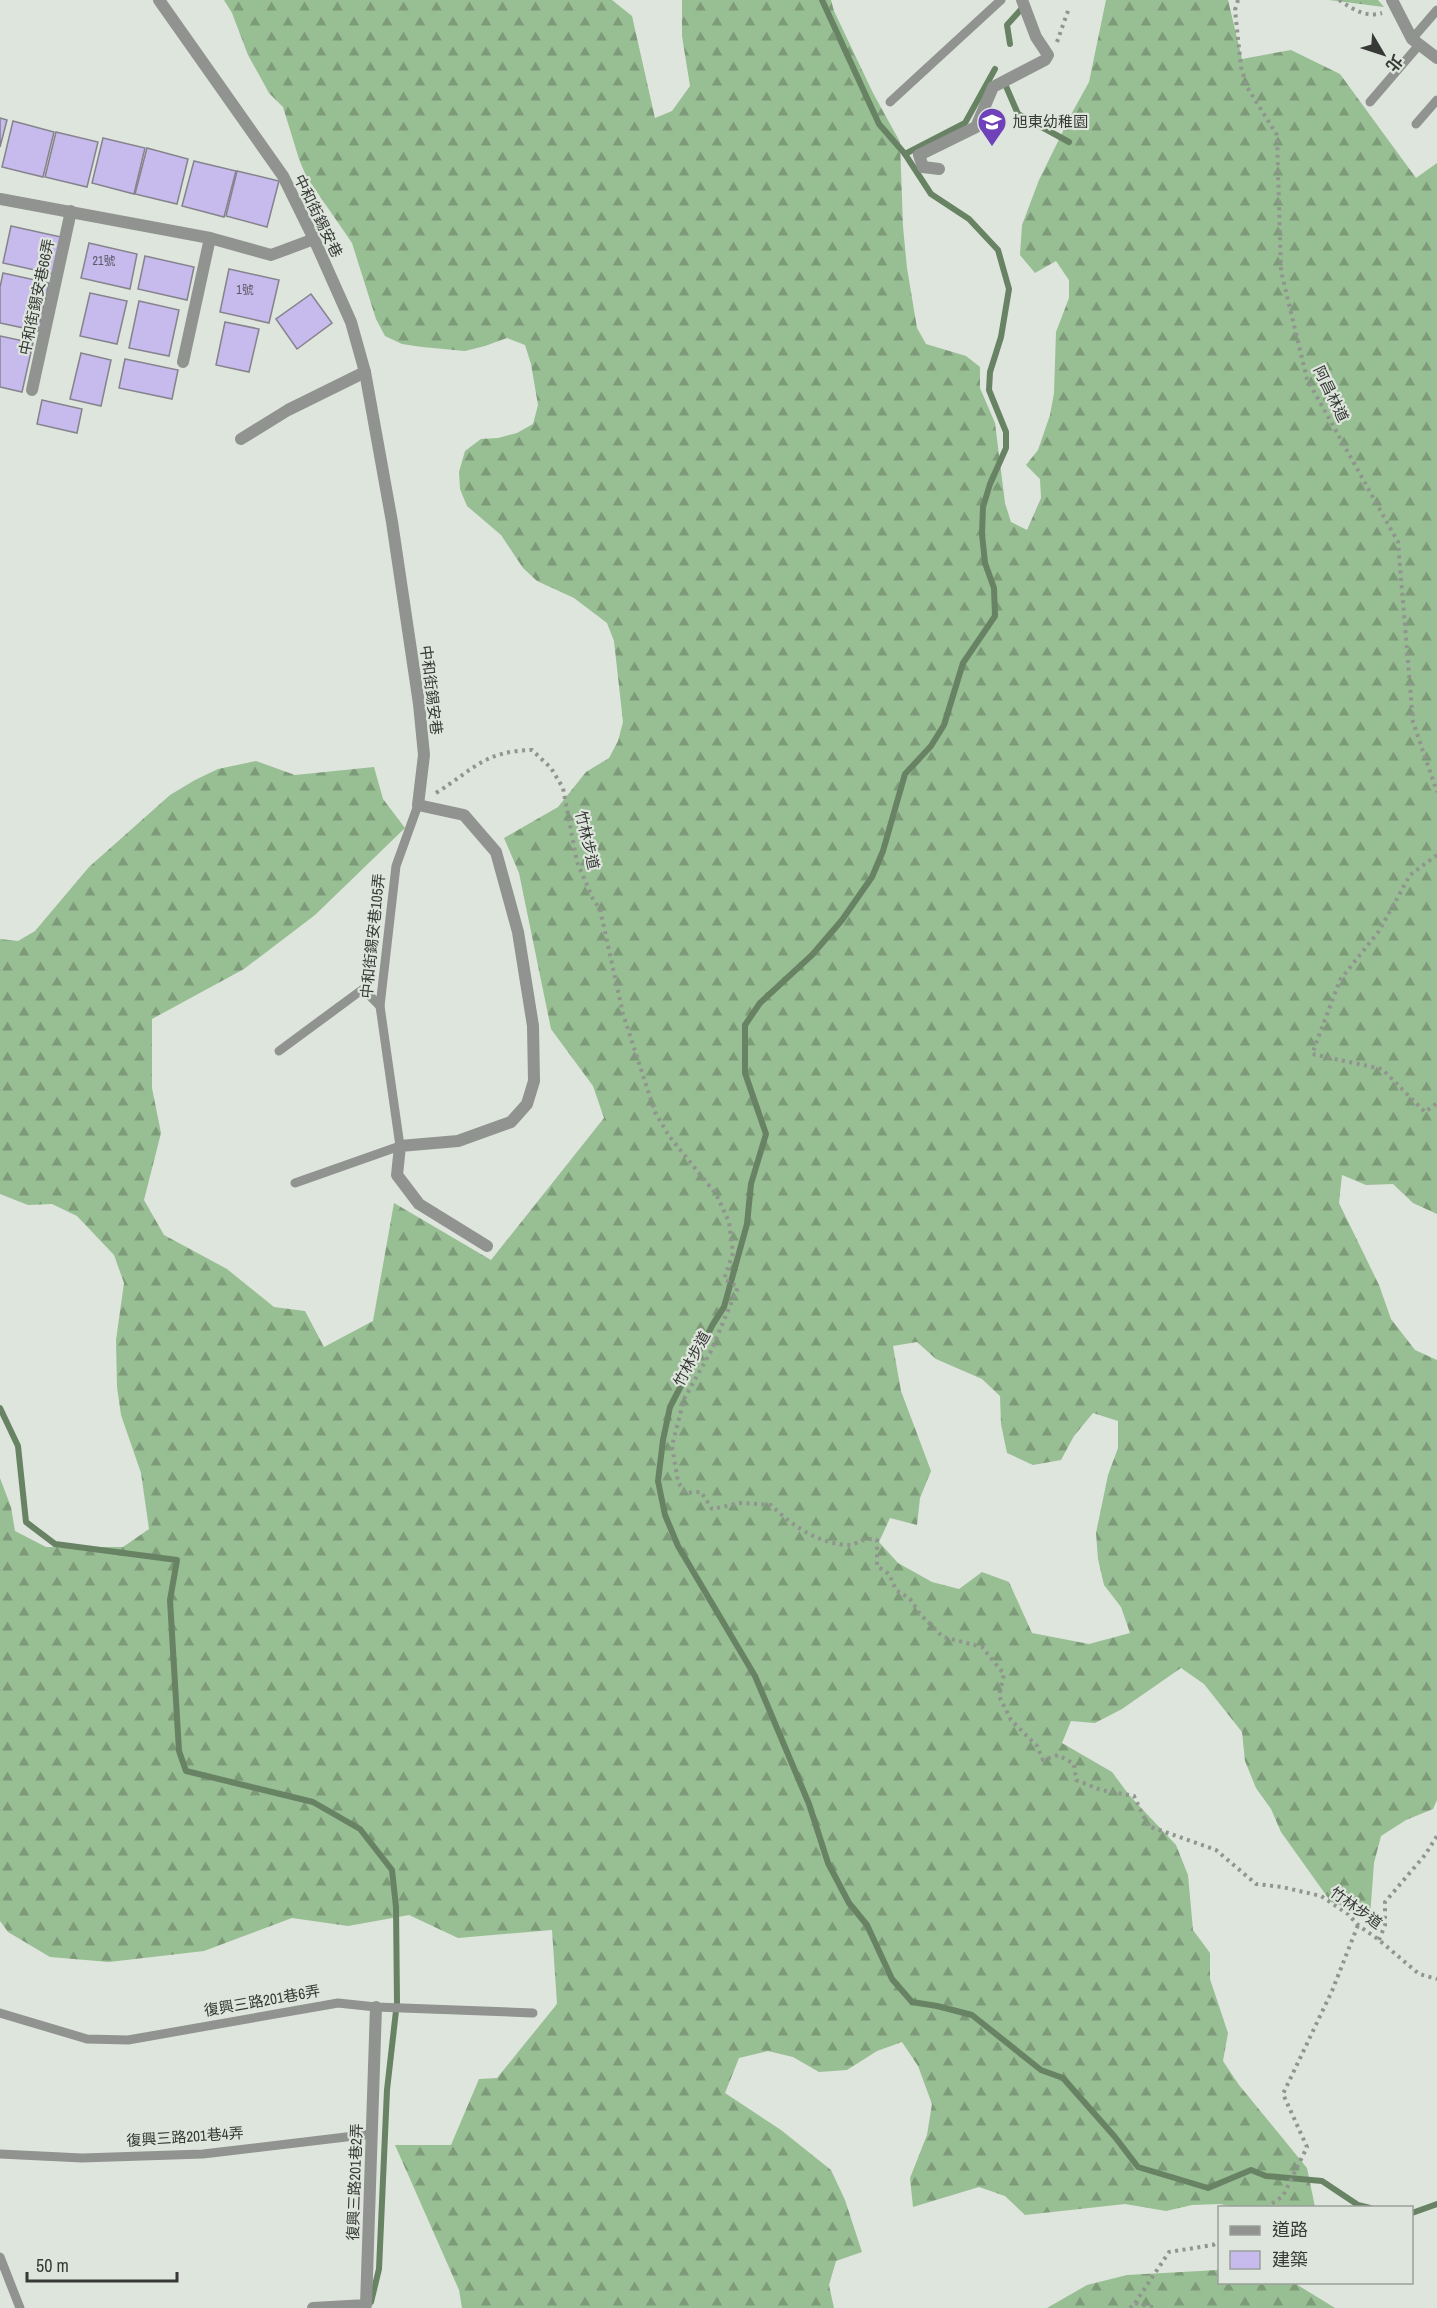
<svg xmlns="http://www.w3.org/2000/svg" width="1437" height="2308" font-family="'Archivo Narrow','Noto Sans TC',sans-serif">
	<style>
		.forest { fill: url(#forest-firs); fill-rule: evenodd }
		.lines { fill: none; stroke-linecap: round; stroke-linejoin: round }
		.stream { stroke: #688264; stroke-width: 6 }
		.building { fill: #c7baed; stroke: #85838c; stroke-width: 1.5 }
		.path { stroke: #90958f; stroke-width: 4; stroke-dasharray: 3 4.5; stroke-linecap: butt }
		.lane { stroke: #90938f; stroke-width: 9 }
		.street { stroke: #90938f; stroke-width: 12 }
		.labels { text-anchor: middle; stroke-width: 4.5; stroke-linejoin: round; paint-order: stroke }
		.number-label { font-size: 12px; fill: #5a5964 }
		.poi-label { font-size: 15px; fill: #363936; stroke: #dee5dc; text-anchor: start }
		.street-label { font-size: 15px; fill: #363936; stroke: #dee5dc }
	</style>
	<defs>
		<pattern id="forest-firs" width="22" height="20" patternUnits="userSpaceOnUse" patternTransform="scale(1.5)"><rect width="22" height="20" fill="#98be93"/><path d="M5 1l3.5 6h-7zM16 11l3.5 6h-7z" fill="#7d9b79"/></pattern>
	</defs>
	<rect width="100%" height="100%" fill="#dee5dc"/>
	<g class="forest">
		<path d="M224,0H612L632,16L655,118L672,111L690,86L682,36V0H831L834,11L873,93L900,142L903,227L907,268L917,328L926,344L966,356L980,367V388L995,423L1005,503L1011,522L1027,530L1041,498L1040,479L1026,465L1038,450L1050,415L1054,393L1056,332L1069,298V280L1056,261L1035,273L1020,255L1022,225L1039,180L1073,111L1089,82L1106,0H1228L1242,59L1291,50L1340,74L1416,178L1437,163V1214L1413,1203L1393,1184L1366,1185L1342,1175L1339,1203L1379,1285L1391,1319L1415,1350L1437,1360V1800L1433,1809L1406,1820L1381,1836L1374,1863L1370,1916L1331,1902L1281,1832L1271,1809L1256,1788L1245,1761L1242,1732L1204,1684L1181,1668L1122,1709L1095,1723L1071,1721L1062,1743L1112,1772L1129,1795L1176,1845L1188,1875L1193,1930L1210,1953V1979L1228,2033L1223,2061L1239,2085L1307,2168L1315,2207L1236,2208L1220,2204L1192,2205L1166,2211L1125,2204L1025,2215L1005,2196L979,2187L913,2207L910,2178L927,2135L932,2104L918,2066L902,2042L877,2051L847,2070L819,2072L793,2057L768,2051L739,2058L725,2093L781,2130L831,2170L845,2200L862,2252L836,2261L829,2285L834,2308H462L459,2290L395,2145H451L479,2079L497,2078L557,2004L552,1930L458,1938L409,1915L348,1926L292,1918L204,1951L109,1962L50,1957L8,1932L0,1921V1478L11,1507L15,1531L46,1547H123L149,1529L141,1473L121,1415L117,1387L116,1340L124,1283L114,1255L77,1216L52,1204L28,1205L0,1194V939L18,941L35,931L89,867L170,795L195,780L218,769L256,761L295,775L374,767L383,799L405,828L315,915L244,969L152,1019V1088L161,1133L144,1200L164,1235L227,1269L274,1307L305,1311L324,1347L373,1321L394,1203L491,1260L604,1118L593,1086L551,1029L519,873L504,838L558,807L586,772L609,758L618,741L623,722L614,641L607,623L574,598L537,581L523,568L501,535L467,506L460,489L459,472L465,451L481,439L498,438L517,433L533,424L538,405L531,364L525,345L507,338L485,346L465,351L422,347L402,344L385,336L376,319L352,243L306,176L299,159L283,107L269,93L258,73L248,55L232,13ZM917,1342L936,1359L982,1379L1000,1396L1001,1424L1007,1453L1033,1465L1061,1460L1074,1436L1093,1413L1118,1421V1448L1108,1475L1096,1533L1098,1559L1104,1585L1121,1607L1130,1633L1089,1644L1032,1633L1009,1582L982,1572L959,1589L932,1582L898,1563L879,1542L890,1518L917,1525L920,1498L931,1471L901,1391L893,1346Z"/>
		<path d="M1329,0H1378L1384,7Z"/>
		<path d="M1218,2270L1220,2282L1296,2284L1335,2308H1047L1087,2285L1127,2275Z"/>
	</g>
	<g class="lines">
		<g class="stream">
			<path d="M822,0L879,124L905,154L931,194L969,219L998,250L1009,289L1001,337L990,372L989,390L1006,432V448L990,484L983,507L982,534L985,563L994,588L995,616L963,663L944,725L931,746L905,774L883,851L872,877L842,920L812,955L760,1003L745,1025V1073L766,1134L751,1184L747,1224L724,1307L713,1324L670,1407L663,1440L658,1481L665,1515L678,1546L755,1676L809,1804L828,1863L849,1903L867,1925L892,1979L912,2002L937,2006L972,2015L1041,2070L1063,2078L1115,2137L1138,2167L1208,2188L1251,2170L1266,2176L1322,2181L1358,2205L1370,2208"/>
			<path d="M1010,44L1007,25L1024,6"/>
			<path d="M1005,84L1018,114L1069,142"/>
			<path d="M905,154L965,123L995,69"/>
			<path d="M0,1408L18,1446L26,1522L55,1544L177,1560L170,1600L179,1751L186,1771L313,1802L360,1829L392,1870L396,1907L397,2002L387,2090L379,2269L371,2302"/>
			<path d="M1412,2213L1437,2204"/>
		</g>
	</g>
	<g class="building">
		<path d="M0,118L7,120L0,147Z"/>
		<path d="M13,121L54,132L43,177L2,167Z"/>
		<path d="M56,132L98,142L87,187L45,177Z"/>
		<path d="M103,138L145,148L134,194L92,183Z"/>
		<path d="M147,148L188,159L177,204L135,194Z"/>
		<path d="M194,161L236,171L224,217L182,206Z"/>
		<path d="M237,171L279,181L267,227L226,216Z"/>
		<path d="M11,226L61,237L53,274L3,263Z"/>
		<path d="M89,243L137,254L130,289L81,278Z"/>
		<path d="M145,256L194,267L187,300L138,289Z"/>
		<path d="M229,269L279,280L269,323L220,312Z"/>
		<path d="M3,273L49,283L38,331L0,323V287Z"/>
		<path d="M90,293L127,301L117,344L80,336Z"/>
		<path d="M311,294L332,323L297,349L276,319Z"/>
		<path d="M139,301L179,310L169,356L129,348Z"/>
		<path d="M225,322L259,329L249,372L216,365Z"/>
		<path d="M0,336L33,343L22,392L0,387Z"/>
		<path d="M81,353L111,360L101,406L70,399Z"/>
		<path d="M125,359L178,370L172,399L119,388Z"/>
		<path d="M42,400L82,409L77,433L37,424Z"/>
	</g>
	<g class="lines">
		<g class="path">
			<path d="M1238,0L1235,10L1241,67L1247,87L1277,135L1281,271L1307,379L1398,542L1413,722L1437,792"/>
			<path d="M1339,0C1353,9 1365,18 1382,13"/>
			<path d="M1057,42L1069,8"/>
			<path d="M436,793C473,770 484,751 532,750L551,768L563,788L577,862L593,899L600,909L623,1014L655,1112L669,1136L716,1194L729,1222L733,1253L724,1279L738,1287L711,1351L684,1399L672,1446L678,1482L685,1493L701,1492L712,1509L741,1503L771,1505C791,1525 816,1542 845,1545C858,1546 861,1536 877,1540V1566L889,1574L896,1590L910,1599L920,1614L943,1637L982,1647L1004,1674L999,1696L1011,1720L1037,1746L1043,1760L1058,1755L1074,1764L1076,1780L1101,1790L1134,1796L1148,1826L1216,1850L1256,1884L1282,1887L1321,1896L1348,1914L1358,1925L1379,1940L1419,1974L1437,1979"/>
			<path d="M1437,855L1410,875L1379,931L1340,980L1312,1054L1382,1069L1425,1112L1437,1103"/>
			<path d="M1379,1940L1385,1925V1902L1425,1855L1437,1836"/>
			<path d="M1266,2208L1283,2196L1307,2147L1283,2094L1332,1991L1358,1925"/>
			<path d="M1135,2303L1169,2252L1213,2245L1220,2240"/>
			<path d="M1130,2308L1135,2303L1157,2308"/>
		</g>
		<g class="lane">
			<path d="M1412,39L1437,10"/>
			<path d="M890,102L1001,0"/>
			<path d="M1370,102L1419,45"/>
			<path d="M1416,124L1437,100"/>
			<path d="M279,1051L363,989L380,1006"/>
			<path d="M295,1183L400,1146L380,1006L396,866L418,805"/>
			<path d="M0,2013L87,2039L128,2040L338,2003L376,2007L533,2013"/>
			<path d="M0,2154L82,2158L203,2154L371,2134"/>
			<path d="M0,2257L20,2308"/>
		</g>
		<g class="street">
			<path d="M159,0L283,176L314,239L351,322L365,372L392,522L419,704L424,755L418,805L464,815L496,852L518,932L533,1026L534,1081L527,1104L511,1122L458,1141L400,1146L397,1175L419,1204L487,1246"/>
			<path d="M1392,0L1412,39L1437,58"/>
			<path d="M939,169L923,167L919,155L976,127L993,87L1045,60L1048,55L1036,37L1022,0"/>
			<path d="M0,199L210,238L271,255L314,239"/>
			<path d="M183,362L210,238"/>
			<path d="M32,390L71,211"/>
			<path d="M241,439L288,410L365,372"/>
			<path d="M313,2308L366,2305L376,2007"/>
		</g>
	</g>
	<defs>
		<g id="school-pin" transform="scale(1.5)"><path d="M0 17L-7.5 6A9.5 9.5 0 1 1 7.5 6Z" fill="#6f42ba" stroke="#dee5dc"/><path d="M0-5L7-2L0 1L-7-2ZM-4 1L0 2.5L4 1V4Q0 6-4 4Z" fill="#fff"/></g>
	</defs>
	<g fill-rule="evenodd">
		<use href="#school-pin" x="992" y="122"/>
	</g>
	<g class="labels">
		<g class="number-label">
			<text x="104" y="265">21號</text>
			<text x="245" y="294">1號</text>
		</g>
		<g class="poi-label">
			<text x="1013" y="127">旭東幼稚園</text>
		</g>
		<g class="street-label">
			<text transform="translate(318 216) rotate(64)" y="5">中和街錫安巷</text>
			<text transform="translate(37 297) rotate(-78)" y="5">中和街錫安巷66弄</text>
			<text transform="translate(1331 394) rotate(64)" y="5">阿昌林道</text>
			<text transform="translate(431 690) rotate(83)" y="5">中和街錫安巷</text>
			<text transform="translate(587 840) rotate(77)" y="5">竹林步道</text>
			<text transform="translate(373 936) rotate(-84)" y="5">中和街錫安巷105弄</text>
			<text transform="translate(692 1359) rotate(-62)" y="5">竹林步道</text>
			<text transform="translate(1356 1908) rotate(36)" y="5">竹林步道</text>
			<text transform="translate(262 2001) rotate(-10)" y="5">復興三路201巷6弄</text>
			<text transform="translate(185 2137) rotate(-4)" y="5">復興三路201巷4弄</text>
			<text transform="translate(355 2182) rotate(-88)" y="5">復興三路201巷2弄</text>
		</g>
	</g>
	<rect x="1218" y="2206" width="195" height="78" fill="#dee5dc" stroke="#9ba09a" stroke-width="1.5"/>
	<rect x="1230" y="2226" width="30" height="9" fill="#90938f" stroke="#9ba09a" stroke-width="1.5"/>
	<text x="1272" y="2236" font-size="18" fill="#363936">道路</text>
	<rect x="1230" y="2251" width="30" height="18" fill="#c7baed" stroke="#9ba09a" stroke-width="1.5"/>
	<text x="1272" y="2266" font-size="18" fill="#363936">建築</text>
	<g transform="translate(1383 54) rotate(129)" stroke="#dee5dc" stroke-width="4.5" paint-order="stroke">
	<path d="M0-4.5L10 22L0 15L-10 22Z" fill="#363936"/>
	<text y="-9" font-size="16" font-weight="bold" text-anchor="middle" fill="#363936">北</text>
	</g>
	<path d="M27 2272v9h150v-9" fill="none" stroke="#363936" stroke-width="3"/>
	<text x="36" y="2272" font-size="18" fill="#363936" stroke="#dee5dc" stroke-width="4.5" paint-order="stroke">50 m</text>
</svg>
